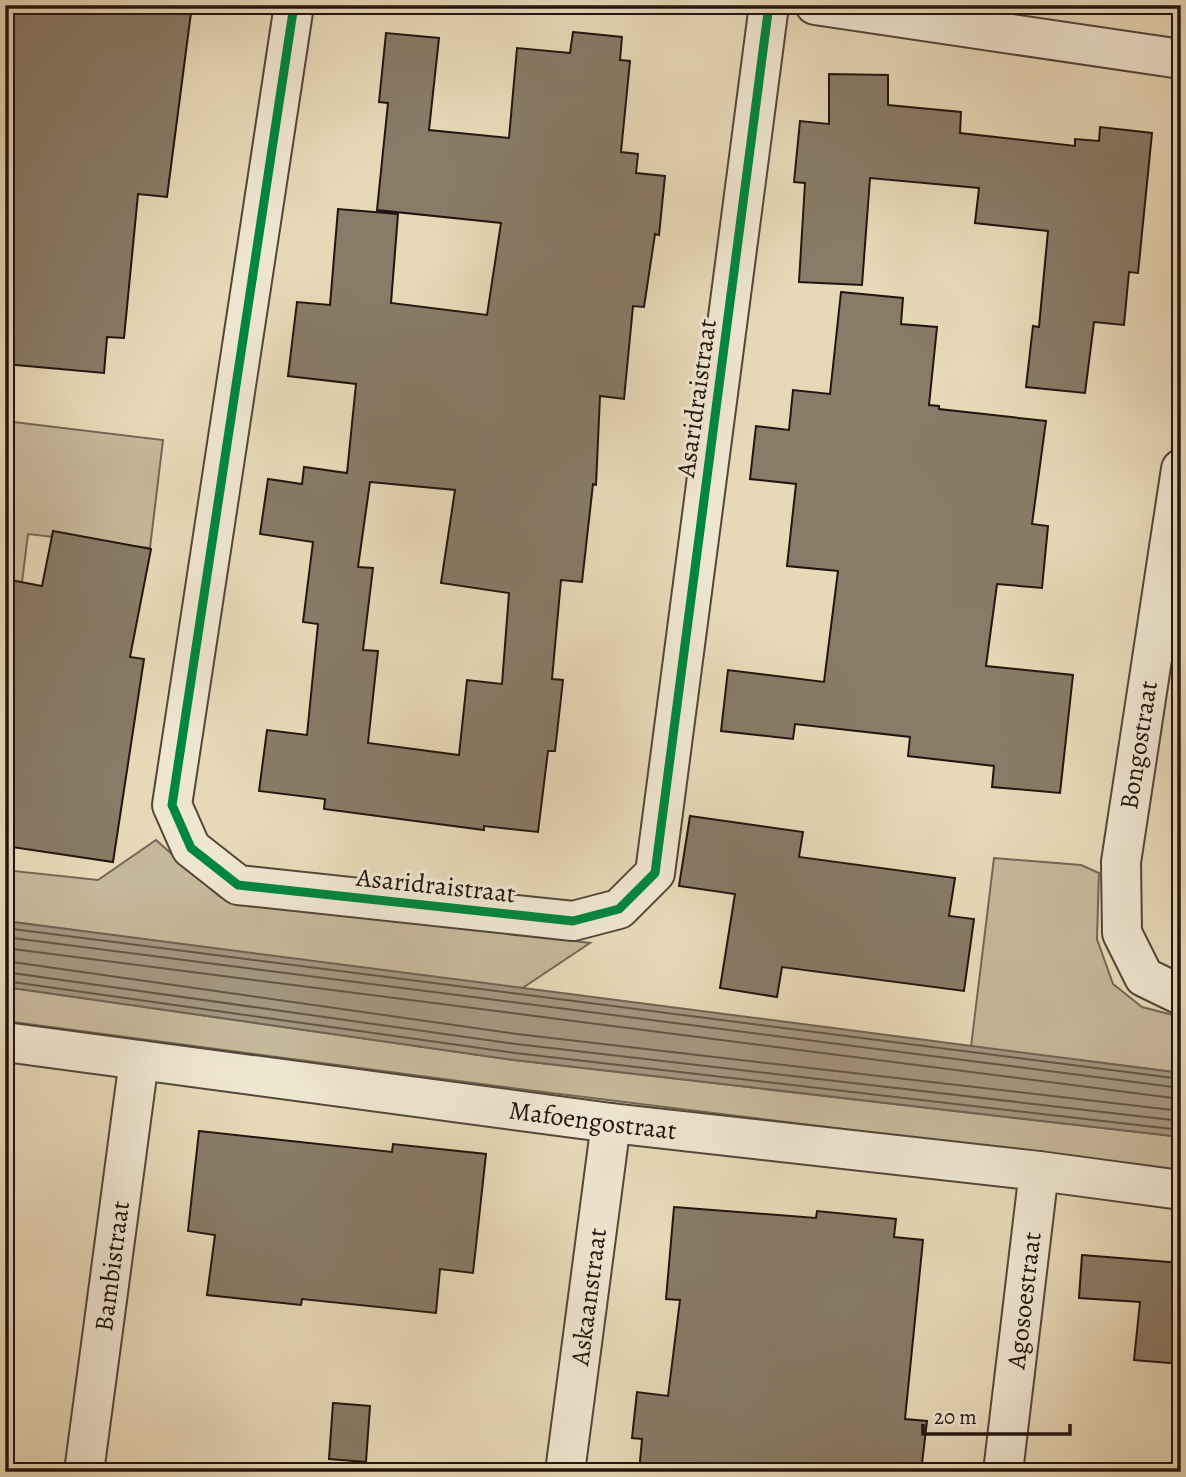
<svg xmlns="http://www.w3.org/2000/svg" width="1186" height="1477" font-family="Alegreya,serif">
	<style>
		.grass { fill: #c6b89b; stroke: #746655; stroke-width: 2 }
		.water { fill: #a4967f; stroke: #706252; stroke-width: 2 }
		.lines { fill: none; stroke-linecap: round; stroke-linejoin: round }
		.shore { stroke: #635647; stroke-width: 2 }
		.building { fill: #887b67; stroke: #22150f; stroke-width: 2; fill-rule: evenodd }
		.minor-casing { stroke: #534639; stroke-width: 42 }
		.minor { stroke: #efe6d1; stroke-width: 38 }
		.cycleway-casing { stroke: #efe6d1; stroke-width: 13 }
		.cycleway { stroke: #00873e; stroke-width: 9 }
		.labels { text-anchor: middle; stroke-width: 6; stroke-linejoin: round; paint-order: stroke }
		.street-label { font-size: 26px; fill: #22150f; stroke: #efe6d1 }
	</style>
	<rect width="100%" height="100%" fill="#e7d9b8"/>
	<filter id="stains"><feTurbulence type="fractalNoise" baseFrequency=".00286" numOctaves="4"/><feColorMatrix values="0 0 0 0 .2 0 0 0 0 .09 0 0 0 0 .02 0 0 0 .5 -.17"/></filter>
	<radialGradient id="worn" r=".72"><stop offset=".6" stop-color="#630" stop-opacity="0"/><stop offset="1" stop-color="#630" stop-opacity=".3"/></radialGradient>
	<g class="grass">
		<path d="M5,421L163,440L150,548L28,534L21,590L5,588Z"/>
		<path d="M156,840L219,896L590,943L521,989L5,921V870L98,880Z"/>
		<path d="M994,858L1081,865L1099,873L1097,939L1113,984L1142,1007L1181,1017V1073L971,1047Z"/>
		<path d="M5,987L514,1060L1181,1137V1171L511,1088L5,1021Z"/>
	</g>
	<path class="water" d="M5,921L1181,1073V1137L514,1060L5,987Z"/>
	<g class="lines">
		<g class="shore">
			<path d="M5,928L1181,1079"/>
			<path d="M5,937L1181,1088"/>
			<path d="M5,948L1181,1099"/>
			<path d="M5,961L517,1034L1181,1111"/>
			<path d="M5,972L516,1044L1181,1121"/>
			<path d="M5,981L515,1053L1181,1130"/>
		</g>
	</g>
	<g class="building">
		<path d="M5,5H192L167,197L138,194L124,338L107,337L104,373L5,364Z"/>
		<path d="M573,32L622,37L620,60L630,61L621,152L638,154L636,173L665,176L659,235L655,234L644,307L633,306L624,399L600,396L596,485L593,484L582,582L561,580L552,679L563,680L555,751H548L538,832L484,826V830L324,809L325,799L259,791L267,730L307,735L318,624L303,622L313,542L260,534L268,479L302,484L304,467L347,473L356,384L288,376L297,302L330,305L338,209L398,214L391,303L487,315L501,223L377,210L388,103L379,102L386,33L439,38L429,130L509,138L517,48L570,53ZM370,482L455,490L441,583L509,593L502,684L467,680L459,755L368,743L378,651L363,650L373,568L358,567Z"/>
		<path d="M829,74L888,75V105L961,112L960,133L1075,146V139L1099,141L1100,127L1152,133L1138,273L1129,272L1124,325L1094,322L1085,393L1026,387L1033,326L1039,327L1048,231L975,223L979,188L870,178L862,285L799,282L805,183L794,182L800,121L829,124Z"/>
		<path d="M841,292L903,298L901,324L937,327L929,405L939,406V409L1046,421L1032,524L1048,526L1042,588L997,584L986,666L1073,675L1060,793L992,787L994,766L908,756L910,737L795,724L793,739L721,731L728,670L824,682L838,571L787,566L796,484L750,479L756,426L789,430L793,390L830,394Z"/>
		<path d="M53,531L151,549L130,657L144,659L113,862L5,846V579L42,586Z"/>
		<path d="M690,816L803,832L799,857L955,878L949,916L974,919L964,991L782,967L777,997L720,988L735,894L679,886Z"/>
		<path d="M199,1131L392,1152L393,1144L486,1154L473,1273L440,1269L436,1313L302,1299L301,1305L207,1295L215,1235L188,1231Z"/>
		<path d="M674,1207L816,1218L817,1211L896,1219L894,1237L923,1240L905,1419L927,1421L921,1472H639L642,1439L632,1438L637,1392L668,1396L680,1300L666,1299Z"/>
		<path d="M1082,1255L1181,1263V1364L1134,1360L1140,1302L1079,1298Z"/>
		<path d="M333,1403L370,1406L366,1462L329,1459Z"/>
	</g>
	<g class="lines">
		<g class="minor-casing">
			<g id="minor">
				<path d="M294,5L172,805L191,848L238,885L573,921L619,909L655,873L769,5"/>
				<path d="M815,5L1181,59"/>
				<path d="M1181,469L1121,862L1122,933L1144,977L1181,995"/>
				<path id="s1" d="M5,1042L611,1123L1039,1171L1181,1190"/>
				<path id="s2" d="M84,1472L139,1060"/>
				<path id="s3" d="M565,1472L611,1123"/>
				<path id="s4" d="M1003,1472L1039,1171"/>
			</g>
		</g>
		<use href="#minor" class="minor"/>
		<g class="cycleway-casing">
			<path id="cycleway" d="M294,5L172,805L191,848L238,885L573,921L619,909L655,873L769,5"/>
		</g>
		<use href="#cycleway" class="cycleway"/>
	</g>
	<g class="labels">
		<g class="street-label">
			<text transform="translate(696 398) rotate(-82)" y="9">Asaridraistraat</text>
			<text transform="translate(1138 745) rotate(-81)" y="9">Bongostraat</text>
			<text transform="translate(436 885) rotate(6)" y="9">Asaridraistraat</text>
			<text dy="9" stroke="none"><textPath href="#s1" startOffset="593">Mafoengostraat</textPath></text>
			<text dy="9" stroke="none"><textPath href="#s2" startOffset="208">Bambistraat</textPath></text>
			<text dy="9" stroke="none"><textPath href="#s3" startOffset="177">Askaanstraat</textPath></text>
			<text dy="9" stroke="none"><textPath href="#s4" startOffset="173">Agosoestraat</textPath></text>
		</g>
	</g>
	<rect width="1186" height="1477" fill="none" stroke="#e7d9b8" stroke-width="28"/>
	<rect x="7" y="7" width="1172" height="1463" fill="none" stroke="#22150f" stroke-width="3.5"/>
	<rect x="14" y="14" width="1158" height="1449" fill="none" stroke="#22150f" stroke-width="2"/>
	<path d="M923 1424v10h147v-10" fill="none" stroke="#22150f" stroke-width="3.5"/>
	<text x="934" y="1424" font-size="21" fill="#22150f" stroke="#efe6d1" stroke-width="5" paint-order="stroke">20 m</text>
	<rect width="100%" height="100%" filter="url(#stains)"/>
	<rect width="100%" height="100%" fill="url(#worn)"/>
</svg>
